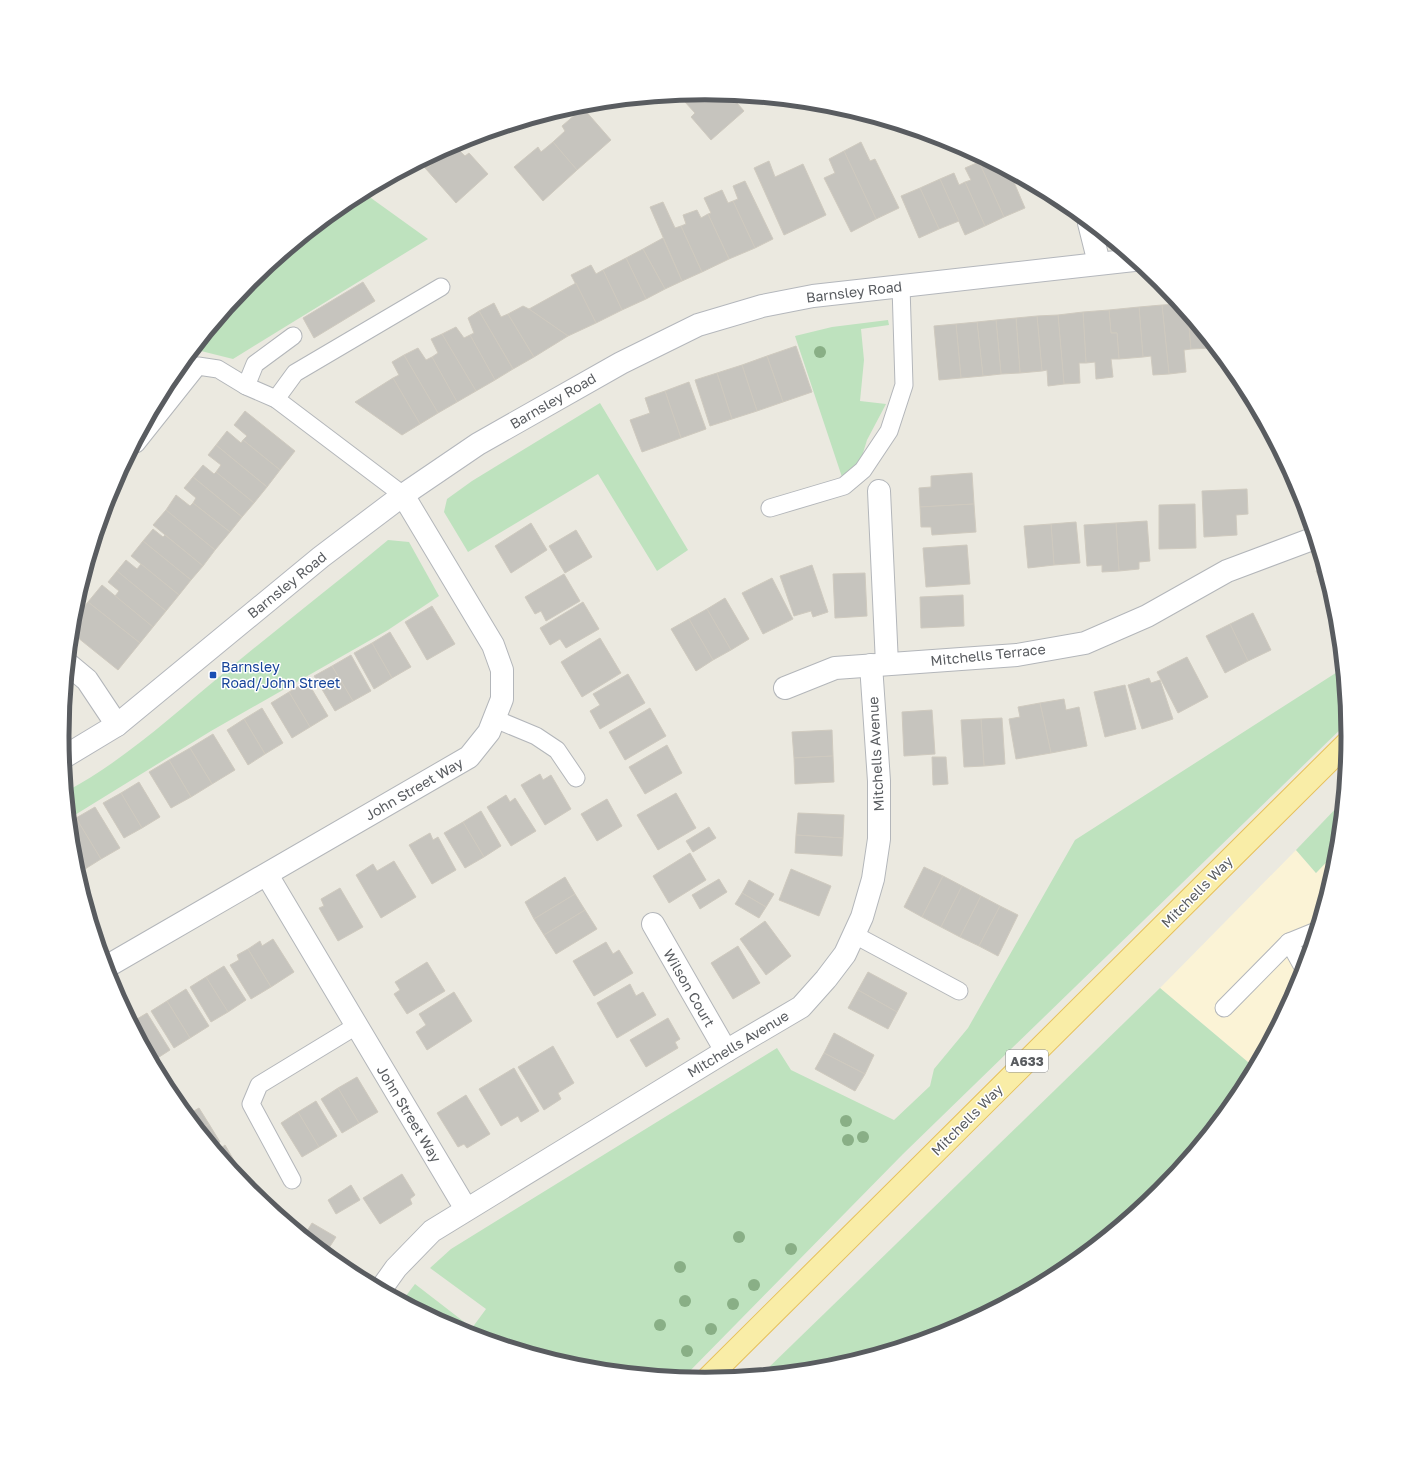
<svg xmlns="http://www.w3.org/2000/svg" width="1411" height="1473" font-family="'Golos Text',sans-serif">
	<style>
		.commercial { fill: #fbf3d6 }
		.green { fill: #bee2be }
		.building { fill: #c6c4be; stroke: #cfcabf }
		.lines { fill: none; stroke-linecap: round; stroke-linejoin: round }
		.lane-casing { stroke: #b3b6ba; stroke-width: 19 }
		.street-casing { stroke: #b3b6ba; stroke-width: 24 }
		.secondary-casing { stroke: #b4b7bc; stroke-width: 24 }
		.primary-casing { stroke: #e7c15d; stroke-width: 24 }
		.lane { stroke: #fff; stroke-width: 17 }
		.street { stroke: #fff; stroke-width: 22 }
		.secondary { stroke: #fff; stroke-width: 22 }
		.primary { stroke: #f9eda7; stroke-width: 22 }
		.tree { fill: #89af86 }
		.transit-dot { fill: #1a4fb4; stroke: #fff; stroke-width: 1.5 }
		.labels { text-anchor: middle; stroke-width: 3; stroke-linejoin: round; paint-order: stroke }
		.shield { fill: #fff; stroke: #8b8d90; stroke-width: 1 }
		.shield-label { font-size: 13px; font-weight: bold; fill: #595c60 }
		.street-label { font-size: 14px; fill: #595c60; stroke: #fff }
		.transit-label { font-size: 14px; fill: #164399; stroke: #fff; text-anchor: start }
		.rim { fill: none; stroke: #595c60; stroke-width: 5 }
	</style>
	<rect width="100%" height="100%" fill="#ebe9e0"/>
	<path class="commercial" d="M1296,850L1316,873L1338,850L1337,862L1300,983L1255,1068L1160,988Z"/>
	<g class="green">
		<path d="M364,193L428,239L233,359L201,351L157,404L171,379L251,281L348,201Z"/>
		<path d="M888,320L889,325L861,329L864,360L860,401L886,404L867,440L859,466L842,477L795,336L832,327Z"/>
		<path d="M600,403L688,550L657,571L598,474L468,552L444,512L447,499L472,481Z"/>
		<path d="M388,540L409,542L439,596L388,630L211,731L70,818L67,791C125,760 174,714 225,672C279,627 334,585 388,540Z"/>
		<path d="M1342,669L1348,722L903,1154L683,1378L580,1368L459,1331L402,1301L415,1284L472,1328L486,1309L430,1268L451,1249L777,1048L791,1070L894,1120L930,1086L934,1069L968,1028L1075,840Z"/>
		<path d="M1343,801L1338,850L1316,873L1296,850Z"/>
		<path d="M1160,988L1255,1068L1240,1094L1160,1192L1063,1272L952,1331L831,1368L761,1375Z"/>
	</g>
	<g class="building">
		<path d="M706,93L730,95L744,111L711,140L691,117L695,113L685,102L694,94Z"/>
		<path d="M694,94L685,102L679,96Z"/>
		<path d="M583,108L611,140L577,170L553,142L565,131L562,126Z"/>
		<path d="M920,132L936,137L930,143Z"/>
		<path d="M553,142L577,170L543,201L514,167L538,147L541,152Z"/>
		<path d="M861,142L870,161L875,159L899,208L876,219L844,151Z"/>
		<path d="M454,145L465,156L469,153L488,174L456,203L426,169Z"/>
		<path d="M451,146L426,169L420,163Z"/>
		<path d="M844,151L876,219L851,232L824,178L835,173L829,159Z"/>
		<path d="M985,159L1010,173L1025,208L1004,217L979,162Z"/>
		<path d="M769,161L775,177L803,164L826,215L784,235L754,168Z"/>
		<path d="M979,162L1004,217L985,226L965,182L971,180L965,168Z"/>
		<path d="M954,173L959,185L965,182L985,226L965,235L940,179Z"/>
		<path d="M940,179L959,221L939,229L920,188Z"/>
		<path d="M745,181L773,239L755,248L733,201L738,199L733,186Z"/>
		<path d="M920,188L939,229L919,238L901,196Z"/>
		<path d="M722,190L728,203L733,201L755,248L729,259L708,214L711,213L704,198Z"/>
		<path d="M663,202L675,228L681,226L702,272L682,281L650,207Z"/>
		<path d="M697,210L701,218L708,214L729,259L702,272L681,226L686,224L683,215Z"/>
		<path d="M663,238L682,281L665,289L643,249Z"/>
		<path d="M643,249L665,289L646,299L626,258Z"/>
		<path d="M626,258L646,299L622,310L603,270Z"/>
		<path d="M591,265L596,274L603,270L622,310L596,323L571,275Z"/>
		<path d="M363,282L375,301L314,338L303,318Z"/>
		<path d="M576,283L596,323L568,336L529,309Z"/>
		<path d="M494,303L501,317L508,314L534,357L513,369L479,311Z"/>
		<path d="M1179,304L1188,315L1191,349L1184,350L1186,372L1169,374L1162,305Z"/>
		<path d="M1162,305L1169,374L1153,375L1151,356L1143,357L1139,307Z"/>
		<path d="M523,306L529,309L568,336L534,357L508,314Z"/>
		<path d="M1139,307L1143,357L1119,359L1117,333H1111L1109,310Z"/>
		<path d="M1109,310L1111,333H1117L1119,359H1111L1113,377L1096,379L1095,362L1086,363L1083,312Z"/>
		<path d="M479,311L513,369L495,380L470,335L474,333L468,318Z"/>
		<path d="M1083,312L1086,363H1079L1080,383L1064,384L1058,315Z"/>
		<path d="M1058,315L1064,384L1048,386L1047,370L1042,371L1037,316Z"/>
		<path d="M1188,315L1211,342V348L1191,349Z"/>
		<path d="M1037,316L1042,371L1020,373L1016,318Z"/>
		<path d="M1016,318L1020,373L1001,374L996,320Z"/>
		<path d="M996,320L1001,374L983,376L977,322Z"/>
		<path d="M977,322L983,376L961,378L956,324Z"/>
		<path d="M956,324L961,378L939,380L934,326Z"/>
		<path d="M456,327L464,338L470,335L495,380L476,391L442,334Z"/>
		<path d="M442,334L476,391L457,402L432,357L438,353L431,339Z"/>
		<path d="M796,346L812,392L783,402L767,356Z"/>
		<path d="M418,348L426,360L432,357L457,402L438,413L404,355Z"/>
		<path d="M404,355L438,413L420,424L393,378L399,375L392,362Z"/>
		<path d="M767,356L783,402L757,411L742,365Z"/>
		<path d="M742,365L757,411L732,419L717,373Z"/>
		<path d="M717,373L732,419L710,426L695,380Z"/>
		<path d="M393,378L420,424L402,435L355,402Z"/>
		<path d="M689,382L706,429L681,438L665,391Z"/>
		<path d="M665,391L681,438L642,452L630,420L650,413L645,398Z"/>
		<path d="M245,411L295,451L280,470L243,440L247,436L234,425Z"/>
		<path d="M227,431L241,443L243,440L280,470L267,487L216,445Z"/>
		<path d="M216,445L267,487L254,503L216,472L221,465L208,455Z"/>
		<path d="M203,465L214,474L216,472L254,503L242,517L193,477Z"/>
		<path d="M972,473L974,504L920,507L919,488L931,487V476Z"/>
		<path d="M193,477L242,517L230,532L193,503L196,498L184,488Z"/>
		<path d="M1247,489L1248,514L1236,515L1237,535L1204,537L1202,491Z"/>
		<path d="M176,495L190,506L193,503L230,532L215,550L166,510Z"/>
		<path d="M974,504L976,532L932,535L931,527H921L920,507Z"/>
		<path d="M1195,504L1196,548L1159,549V505Z"/>
		<path d="M166,510L215,550L203,566L153,525Z"/>
		<path d="M1147,521L1150,561L1139,562V569L1119,571L1116,523Z"/>
		<path d="M1076,522L1080,563L1054,565L1051,524Z"/>
		<path d="M531,523L547,550L511,573L495,546Z"/>
		<path d="M1116,523L1119,571L1102,572V565L1087,566L1084,525Z"/>
		<path d="M1051,524L1054,565L1028,568L1024,526Z"/>
		<path d="M153,529L163,537L165,535L203,566L191,580L143,541Z"/>
		<path d="M576,530L592,557L565,573L549,546Z"/>
		<path d="M143,541L191,580L179,595L131,556Z"/>
		<path d="M967,545L970,584L926,587L923,548Z"/>
		<path d="M126,560L137,569L141,564L179,595L166,611L117,571Z"/>
		<path d="M812,565L828,612L813,617L811,611L794,616L780,576Z"/>
		<path d="M1323,567L1331,592L1327,594L1316,571Z"/>
		<path d="M117,571L166,611L153,627L115,596L119,591L108,582Z"/>
		<path d="M865,573L867,616L835,618L833,574Z"/>
		<path d="M564,574L580,601L546,621L541,611L535,614L525,597Z"/>
		<path d="M772,578L793,619L763,634L742,593Z"/>
		<path d="M102,585L153,627L140,643L88,602Z"/>
		<path d="M1331,592L1337,611V613L1327,594Z"/>
		<path d="M963,595L964,626L921,628L920,597Z"/>
		<path d="M725,598L749,639L731,650L707,609Z"/>
		<path d="M88,602L140,643L118,670L72,633L73,621Z"/>
		<path d="M583,602L599,629L566,648L560,639L550,645L540,628Z"/>
		<path d="M432,606L455,644L427,660L405,622Z"/>
		<path d="M707,609L731,650L713,660L689,619Z"/>
		<path d="M1253,613L1271,650L1248,661L1230,624Z"/>
		<path d="M689,619L713,660L696,671L671,629Z"/>
		<path d="M1230,624L1248,661L1225,673L1206,636Z"/>
		<path d="M390,632L411,667L392,678L372,643Z"/>
		<path d="M600,638L621,673L582,697L561,662Z"/>
		<path d="M372,643L392,678L374,689L354,653Z"/>
		<path d="M351,655L371,691L353,701L332,666Z"/>
		<path d="M1187,657L1208,697L1178,713L1157,672Z"/>
		<path d="M332,666L353,701L335,711L314,676Z"/>
		<path d="M628,674L645,703L600,729L590,711L600,705L593,694Z"/>
		<path d="M1149,678L1151,683L1160,680L1173,719L1142,729L1128,685Z"/>
		<path d="M307,681L328,716L310,727L289,692Z"/>
		<path d="M1125,685L1136,729L1105,737L1094,692Z"/>
		<path d="M289,692L310,727L292,738L271,703Z"/>
		<path d="M1064,699L1066,710L1079,707L1087,746L1051,753L1040,703Z"/>
		<path d="M1040,703L1051,753L1016,759L1009,719L1020,717L1018,707Z"/>
		<path d="M262,708L283,743L265,754L244,719Z"/>
		<path d="M650,708L666,736L625,760L609,732Z"/>
		<path d="M932,710L935,754L904,756L902,712Z"/>
		<path d="M1002,718L1005,764L984,766L981,719Z"/>
		<path d="M244,719L265,754L248,765L227,730Z"/>
		<path d="M981,719L984,766L964,767L961,720Z"/>
		<path d="M832,730L833,756L794,758L792,732Z"/>
		<path d="M213,734L235,770L212,784L190,748Z"/>
		<path d="M667,745L682,773L645,794L629,767Z"/>
		<path d="M190,748L212,784L191,797L169,760Z"/>
		<path d="M833,756L834,782L795,784L794,758Z"/>
		<path d="M932,757H946L948,784L933,785Z"/>
		<path d="M169,760L191,797L171,808L149,772Z"/>
		<path d="M540,774L543,780L551,775L571,809L545,825L521,785Z"/>
		<path d="M139,782L160,817L142,828L121,793Z"/>
		<path d="M121,793L142,828L124,838L103,803Z"/>
		<path d="M676,793L696,828L658,850L637,815Z"/>
		<path d="M506,795L510,802L515,798L536,831L511,846L487,807Z"/>
		<path d="M607,799L622,826L597,841L581,814Z"/>
		<path d="M95,807L120,848L101,859L76,818Z"/>
		<path d="M481,811L501,846L484,857L463,822Z"/>
		<path d="M798,813L844,815L843,838L796,835Z"/>
		<path d="M76,818L101,859L85,869L73,848L70,822Z"/>
		<path d="M463,822L484,857L465,868L444,833Z"/>
		<path d="M709,827L716,838L693,852L686,841Z"/>
		<path d="M430,833L433,840L438,837L456,870L432,884L409,845Z"/>
		<path d="M796,835L843,838L842,856L795,853Z"/>
		<path d="M73,848L85,869L78,873L74,862Z"/>
		<path d="M690,853L706,880L669,903L653,876Z"/>
		<path d="M394,861L416,897L381,918L356,875L373,864L377,871Z"/>
		<path d="M924,867L943,876L922,917L904,907Z"/>
		<path d="M791,869L831,886L819,916L779,900Z"/>
		<path d="M943,876L962,886L941,927L922,917Z"/>
		<path d="M565,877L575,894L534,919L525,902Z"/>
		<path d="M719,879L727,892L700,909L692,895Z"/>
		<path d="M749,880L774,894L766,907L742,893Z"/>
		<path d="M962,886L981,896L960,937L941,927Z"/>
		<path d="M340,888L363,927L338,941L319,908L324,906L321,899Z"/>
		<path d="M742,893L766,907L759,918L735,904Z"/>
		<path d="M575,894L585,910L544,935L534,919Z"/>
		<path d="M981,896L1000,906L979,946L960,937Z"/>
		<path d="M1000,906L1018,915L998,956L979,946Z"/>
		<path d="M585,910L597,929L556,954L544,935Z"/>
		<path d="M765,921L791,956L766,975L740,939Z"/>
		<path d="M273,939L294,972L271,987L248,949L260,941L262,946Z"/>
		<path d="M606,942L613,954L619,950L633,973L594,996L573,961Z"/>
		<path d="M738,946L760,983L733,999L711,963Z"/>
		<path d="M248,949L271,987L251,999L230,965L239,960L237,955Z"/>
		<path d="M427,962L445,991L407,1014L394,994L400,990L395,982Z"/>
		<path d="M224,966L246,1000L228,1012L206,977Z"/>
		<path d="M868,972L907,993L897,1012L858,990Z"/>
		<path d="M206,977L228,1012L211,1022L190,987Z"/>
		<path d="M630,984L636,996L643,992L656,1015L617,1038L597,1003Z"/>
		<path d="M186,989L209,1026L190,1038L167,1001Z"/>
		<path d="M858,990L897,1012L888,1029L848,1008Z"/>
		<path d="M454,992L472,1021L427,1050L416,1032L426,1025L419,1014Z"/>
		<path d="M167,1001L190,1038L174,1048L151,1011Z"/>
		<path d="M147,1013L170,1050L153,1061L132,1022Z"/>
		<path d="M668,1018L680,1039L675,1042L678,1048L646,1067L630,1040Z"/>
		<path d="M834,1033L874,1055L865,1074L824,1053Z"/>
		<path d="M553,1046L574,1083L558,1093L561,1099L544,1110L518,1067Z"/>
		<path d="M824,1053L865,1074L855,1091L815,1069Z"/>
		<path d="M514,1068L539,1111L521,1122L518,1116L501,1126L479,1089Z"/>
		<path d="M357,1077L378,1112L359,1123L338,1088Z"/>
		<path d="M338,1088L359,1123L342,1133L321,1099Z"/>
		<path d="M466,1095L490,1134L467,1148L464,1144L458,1147L437,1113Z"/>
		<path d="M316,1101L337,1136L319,1147L298,1112Z"/>
		<path d="M199,1108L209,1124L200,1130L187,1115Z"/>
		<path d="M298,1112L319,1147L302,1157L281,1123Z"/>
		<path d="M209,1124L220,1142L213,1146L200,1130Z"/>
		<path d="M225,1145L235,1162L229,1166L217,1151Z"/>
		<path d="M235,1162L246,1180L243,1182L229,1166Z"/>
		<path d="M402,1174L415,1195L410,1199L412,1204L380,1224L363,1198Z"/>
		<path d="M248,1184L256,1196L246,1186Z"/>
		<path d="M351,1185L360,1200L336,1214L328,1200Z"/>
		<path d="M312,1223L336,1237L327,1251L304,1236Z"/>
		<path d="M330,1253L356,1271L354,1275L328,1255Z"/>
	</g>
	<g class="lines">
		<g class="lane-casing">
			<g id="lane">
				<path d="M246,386L255,364L293,336"/>
				<path d="M276,399L295,373L441,287"/>
				<path d="M136,444L198,366L218,369L246,386L276,399L403,495"/>
				<path d="M770,508L844,486L863,470L889,431L904,385L901,286"/>
				<path d="M495,719L536,736L557,750L576,778"/>
				<path d="M853,934L959,991"/>
				<path d="M1289,942L1304,969"/>
				<path d="M1224,1008L1289,942L1316,931"/>
				<path d="M292,1180L251,1104L259,1085L356,1026"/>
			</g>
		</g>
		<g class="street-casing">
			<g id="street">
				<path d="M1089,223L1099,263"/>
				<path d="M879,491L887,664"/>
				<path d="M69,665L87,680L117,725"/>
				<path d="M785,688L835,668L1017,655L1085,643L1147,616L1227,571L1315,538"/>
				<path d="M267,875L466,1209"/>
				<path d="M653,924L726,1051"/>
				<path d="M106,967L469,757L489,732L502,699V670L493,645L403,495"/>
				<path d="M381,1289L396,1268L432,1231L726,1051L801,1007L826,979L845,954L862,917L873,879L879,839V781L871,665"/>
			</g>
		</g>
		<g class="secondary-casing">
			<path id="secondary" d="M64,757L117,725L321,557L403,495L478,444L621,363L698,325L762,306L813,296L1134,260"/>
		</g>
		<g class="primary-casing">
			<path id="primary" d="M706,1380L1348,742"/>
		</g>
		<use href="#lane" class="lane"/>
		<use href="#street" class="street"/>
		<use href="#secondary" class="secondary"/>
		<use href="#primary" class="primary"/>
	</g>
	<g class="tree">
		<circle cx="820" cy="352" r="6"/>
		<circle cx="846" cy="1121" r="6"/>
		<circle cx="863" cy="1137" r="6"/>
		<circle cx="848" cy="1140" r="6"/>
		<circle cx="739" cy="1237" r="6"/>
		<circle cx="791" cy="1249" r="6"/>
		<circle cx="680" cy="1267" r="6"/>
		<circle cx="754" cy="1285" r="6"/>
		<circle cx="685" cy="1301" r="6"/>
		<circle cx="733" cy="1304" r="6"/>
		<circle cx="660" cy="1325" r="6"/>
		<circle cx="711" cy="1329" r="6"/>
		<circle cx="687" cy="1351" r="6"/>
	</g>
	<rect class="transit-dot" x="209" y="671" width="8" height="8" rx="2"/>
	<g class="labels">
		<rect class="shield" x="1006" y="1050" width="42" height="22" rx="3"/>
		<g class="shield-label">
			<text x="1027" y="1066">A633</text>
		</g>
		<g class="street-label">
			<text transform="translate(854 292) rotate(-7)" y="5">Barnsley Road</text>
			<text transform="translate(553 401) rotate(-30)" y="5">Barnsley Road</text>
			<text transform="translate(287 585) rotate(-39)" y="5">Barnsley Road</text>
			<text transform="translate(988 655) rotate(-6)" y="5">Mitchells Terrace</text>
			<text transform="translate(876 754) rotate(-93)" y="5">Mitchells Avenue</text>
			<text transform="translate(414 789) rotate(-30)" y="5">John Street Way</text>
			<text transform="translate(1197 892) rotate(-45)" y="5">Mitchells Way</text>
			<text transform="translate(689 988) rotate(60)" y="5">Wilson Court</text>
			<text transform="translate(738 1044) rotate(-31)" y="5">Mitchells Avenue</text>
			<text transform="translate(409 1114) rotate(59)" y="5">John Street Way</text>
			<text transform="translate(967 1120) rotate(-45)" y="5">Mitchells Way</text>
		</g>
		<g class="transit-label">
			<text x="221" y="672">Barnsley<tspan x="221" dy="16">Road/John Street</tspan></text>
		</g>
	</g>
	<path d="M0 0H1411V1473H0ZM69 736a636 636 0 1 1 1272 0a636 636 0 1 1-1272 0Z" fill="#fff" fill-rule="evenodd"/>
	<path class="rim" d="M69 736a636 636 0 1 1 1272 0a636 636 0 1 1-1272 0Z"/>
</svg>
